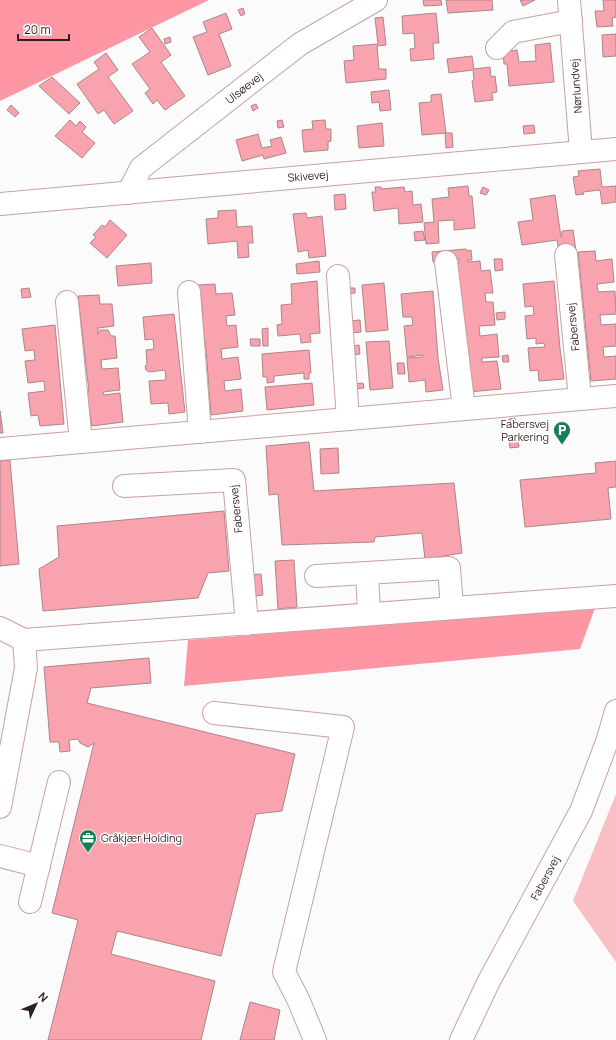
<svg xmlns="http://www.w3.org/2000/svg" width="616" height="1040" font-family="Manrope,sans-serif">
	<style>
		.green { fill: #fabfc5 }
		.forest { fill: #ff96a4 }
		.building { fill: #f8a3ad; stroke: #ad8589 }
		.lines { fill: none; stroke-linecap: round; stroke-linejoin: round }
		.minor-casing { stroke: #c9a0a4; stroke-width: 24 }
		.minor { stroke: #fff; stroke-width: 22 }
		.labels { text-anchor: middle; stroke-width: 3; stroke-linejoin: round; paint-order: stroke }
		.street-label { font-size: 11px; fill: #2f1f21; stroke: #fff }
		.poi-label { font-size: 11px; fill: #2f1f21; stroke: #fff; text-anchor: end }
	</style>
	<rect width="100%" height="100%" fill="#fbfbfb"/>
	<path class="green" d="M616,794V962L573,901Z"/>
	<g class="forest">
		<path d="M0,0H209L0,101Z"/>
		<path d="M595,608L580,649L184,686L188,640Z"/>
	</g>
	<g class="building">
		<path d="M423,0H441L442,5L424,6Z"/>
		<path d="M446,0H492L493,10L448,13Z"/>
		<path d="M520,0H535L523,6Z"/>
		<path d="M603,0H616V17L612,18L613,26L597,27L595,11H604Z"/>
		<path d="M243,8L245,14L241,16L238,10Z"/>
		<path d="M226,13L232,29L219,34L231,66L208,75L193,37L207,32L203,22Z"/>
		<path d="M436,13L439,43H433L434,59L411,61L410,49L415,48L414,33L403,34L402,16Z"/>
		<path d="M383,17L386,45L377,46L379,69H386V79L346,83L344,61L354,60L353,46L378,44L375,18Z"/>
		<path d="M152,28L171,55L161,62L185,96L165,110L157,100L153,104L145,93L150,89L132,64L150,52L139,37Z"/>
		<path d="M616,34V56L603,57L602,35Z"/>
		<path d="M170,37L171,42L165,44L164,39Z"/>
		<path d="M550,43L554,82L509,86L507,64H504L503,52L517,50L519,62L536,61L535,45Z"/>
		<path d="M106,53L118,70L108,77L133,111L114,124L104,110L98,114L77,84L99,69L94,62Z"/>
		<path d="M472,56L474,69L490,67L491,77L495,76L497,92L492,93L493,100L475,102L472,81L474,80L473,70L449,73L447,59Z"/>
		<path d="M52,77L80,103L69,114L39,86Z"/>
		<path d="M389,90L391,110L380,111L379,102L372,103L371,92Z"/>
		<path d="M441,94L446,133L422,135L419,103L431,102V95Z"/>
		<path d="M256,104L258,108L253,111L251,106Z"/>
		<path d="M11,105L19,113L15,117L7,110Z"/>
		<path d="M70,120L76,126L80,121L86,127L82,132L95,143L82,158L55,136Z"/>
		<path d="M282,120L284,127L278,128L277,121Z"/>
		<path d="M325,120L326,129H331V141L328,142V150L304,152L302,130L313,129L312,121Z"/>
		<path d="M382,123L384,146L359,148L357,126Z"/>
		<path d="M534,125L535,133L524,134L523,126Z"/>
		<path d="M445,133H452L453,147L446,148Z"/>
		<path d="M258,134L262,148L272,146L270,140L281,137L286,153L264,159L263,155L242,161L236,140Z"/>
		<path d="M600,169L602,187L616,186V202L602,204L600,190L583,192L584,194L576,195L573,177L579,176L578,171Z"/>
		<path d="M468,186L469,196H472L475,228L454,230V220L438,221L439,243L426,244L424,223L434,222L432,199L449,197L448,188Z"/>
		<path d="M375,187H381V189L404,187L405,192L412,191L413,205L421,204L423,222L399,224L398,208L374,211L372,192H376Z"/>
		<path d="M483,187L489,190L486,195L480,193Z"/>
		<path d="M345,194L346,209L335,210L334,195Z"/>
		<path d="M555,195L561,237L562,236V231L573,230L576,251L559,253L557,240L522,245L518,222L533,220L530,199Z"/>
		<path d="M236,210L237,227L252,226L253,243H248L249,257L238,258L237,241L208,244L206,219L218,218V211Z"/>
		<path d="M306,213L307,218L322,216L326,256L309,258L308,250L298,252L293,214Z"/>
		<path d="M110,220L127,235L107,258L90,243L96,237L93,235L102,225L105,227Z"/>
		<path d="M423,231L425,240L415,241L414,232Z"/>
		<path d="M466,249L467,251L471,250L472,260H468V262L480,261L481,271L490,270L493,293H485L486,302H493L495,325L479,326L480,336L497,334L499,357L482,358V362L497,361L501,389L469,392L461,293L456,263H459V259L433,262L432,252Z"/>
		<path d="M595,251L596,261L612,259L614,282L597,284L598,292L615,291L616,314L600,315L601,325L616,324V346L603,347L604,357L616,356V379L591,381L578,252Z"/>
		<path d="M494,259H502L503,270L495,271Z"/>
		<path d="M319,261L320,272L297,274L296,264Z"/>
		<path d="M151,263L152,283L118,286L116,266Z"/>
		<path d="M317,281L320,333L310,334L311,342L301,343L300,334L278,336L277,325L282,324L281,305L292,304L291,284Z"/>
		<path d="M554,281L560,348L564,379L539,381L538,370L530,371L528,348L545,347L544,343L536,344V338L527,339L525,316L534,315L533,306L525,307L523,284Z"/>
		<path d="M384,283L388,330L366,332L362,285Z"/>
		<path d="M215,284L216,294L232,293L235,315L226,316L227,326L236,325L238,347L221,349L222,359L238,357L241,379L224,381L225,391L241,389L243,411L211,415L206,349L201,316H203L201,298H200L198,285Z"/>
		<path d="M29,288L31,297L22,298L21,289Z"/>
		<path d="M346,288H355V293L346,294Z"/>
		<path d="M433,291L438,358L443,390L426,392L425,380L409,382L407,358L423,357V355L407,357L404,326L413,325L412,317H403L401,294Z"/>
		<path d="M99,295L100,304H112L114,326L98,328V334L100,330H108L111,336H115L117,358L101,360L102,369L118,368L120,390L103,392L104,395L120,393L123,422L92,426L86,392L89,391L78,296Z"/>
		<path d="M505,312V319L497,320L496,313Z"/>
		<path d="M174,314L185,412L169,414L168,403L151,404L149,381L166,380L165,370L149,372L146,370L145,366L147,365L146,350L154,349L153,339L145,340L143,317Z"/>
		<path d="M360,320L361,332L350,333L349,321Z"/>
		<path d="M55,325L64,424L40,426L38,415L31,416L28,393L45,391L44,381L28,383L25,361L35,360L34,350L25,351L22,329Z"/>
		<path d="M268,328V346H263L262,329Z"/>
		<path d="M250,339H260V346H251Z"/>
		<path d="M389,341L393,388L370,390L366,342Z"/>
		<path d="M359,345L360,354L352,355V346Z"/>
		<path d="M309,350L311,373H309V379H304V373L274,376V382L267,383V377H263L262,354Z"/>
		<path d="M508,355L509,362H503L502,356Z"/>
		<path d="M397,363H404L405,374H398Z"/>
		<path d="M312,383L314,405L267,410L265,387Z"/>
		<path d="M363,383L364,388L354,389V384Z"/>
		<path d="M0,411L3,433H0Z"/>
		<path d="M515,418L516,423L510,424L509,419Z"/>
		<path d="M518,440L519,447L510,448L509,441Z"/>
		<path d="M309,442L314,491L454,483L462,553L425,559L422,533L375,537L374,542L282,545L278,494L269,495L266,446Z"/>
		<path d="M338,448L339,473L321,474L320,449Z"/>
		<path d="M10,460L19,564L0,566V461Z"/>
		<path d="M616,461V487L608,488L611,519L525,527L520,480L596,473L595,463Z"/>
		<path d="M224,511L229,571L208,573L198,598L43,611L39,569L59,557L57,526Z"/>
		<path d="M294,560L297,607L278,609L275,561Z"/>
		<path d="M261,574L263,595L249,597L247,575Z"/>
		<path d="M149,658L151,683L91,688L87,703L295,754L282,811L256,814L221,956L117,931L111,954L215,981L201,1040H48L78,920L52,913L94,743L88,747L80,743L78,739L69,740L70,751L60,752L59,742H50L44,667Z"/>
		<path d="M250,1002L280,1010L274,1040H240Z"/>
	</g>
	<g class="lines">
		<g class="minor-casing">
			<g id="minor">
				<path d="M569,0L581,152"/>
				<path d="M497,48L513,32L571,21"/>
				<path d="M128,193L141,168L300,44L376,0"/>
				<path d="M0,204L616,149"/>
				<path d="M566,255L580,399"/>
				<path d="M446,262L464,409"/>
				<path d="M338,276L348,419"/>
				<path d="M189,292L200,432"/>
				<path d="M67,302L81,442"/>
				<path d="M0,449L616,396"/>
				<path d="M124,486L234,480L247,624"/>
				<path d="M367,573L369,614"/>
				<path d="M316,576L449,568L452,608"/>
				<path d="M0,628L24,640L616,596"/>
				<path d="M214,713L343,727L284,972L298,999L315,1040"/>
				<path d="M0,807L26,668L24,640"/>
				<path d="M0,856L39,866"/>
				<path d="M30,902L59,782"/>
				<path d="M461,1040L489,981L581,811L608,739L616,711"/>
			</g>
		</g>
		<use href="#minor" class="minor"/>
	</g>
	<defs>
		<g id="parking-pin" transform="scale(0.9)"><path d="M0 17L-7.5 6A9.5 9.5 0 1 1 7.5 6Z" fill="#177d56" stroke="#fff"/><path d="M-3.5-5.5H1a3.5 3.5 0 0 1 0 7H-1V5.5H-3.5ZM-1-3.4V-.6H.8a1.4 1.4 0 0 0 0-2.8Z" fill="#fff"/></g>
		<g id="office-pin" transform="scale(0.9)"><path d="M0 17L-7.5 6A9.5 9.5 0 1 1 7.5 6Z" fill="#177d56" stroke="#fff"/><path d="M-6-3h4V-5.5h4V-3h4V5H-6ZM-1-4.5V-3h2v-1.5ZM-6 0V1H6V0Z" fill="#fff"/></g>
	</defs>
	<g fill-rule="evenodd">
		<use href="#parking-pin" x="562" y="430"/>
		<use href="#office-pin" x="88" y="838"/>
	</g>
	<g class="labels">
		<g class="street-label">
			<text transform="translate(576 86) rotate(-94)" y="4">Nørlundvej</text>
			<text transform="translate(244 88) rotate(-38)" y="4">Ulsøevej</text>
			<text transform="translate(308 176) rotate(-5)" y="4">Skivevej</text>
			<text transform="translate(573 327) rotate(-96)" y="4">Fabersvej</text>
			<text transform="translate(236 509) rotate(-96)" y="4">Fabersvej</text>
			<text transform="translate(545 878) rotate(-62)" y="4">Fabersvej</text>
		</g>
		<g class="poi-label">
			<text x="549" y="428">Fabersvej<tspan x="549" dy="13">Parkering</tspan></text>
			<text x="101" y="842" text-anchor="start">Gråkjær Holding</text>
		</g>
	</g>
	<g transform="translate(36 1004) rotate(46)" stroke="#ffffff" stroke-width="3" paint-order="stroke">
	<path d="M0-3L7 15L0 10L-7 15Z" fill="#2f1f21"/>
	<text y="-6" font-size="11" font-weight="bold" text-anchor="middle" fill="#2f1f21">N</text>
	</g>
	<path d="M18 34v6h51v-6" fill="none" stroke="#2f1f21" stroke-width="2"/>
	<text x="24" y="34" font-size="12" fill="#2f1f21" stroke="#ffffff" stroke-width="3" paint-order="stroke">20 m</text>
</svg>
